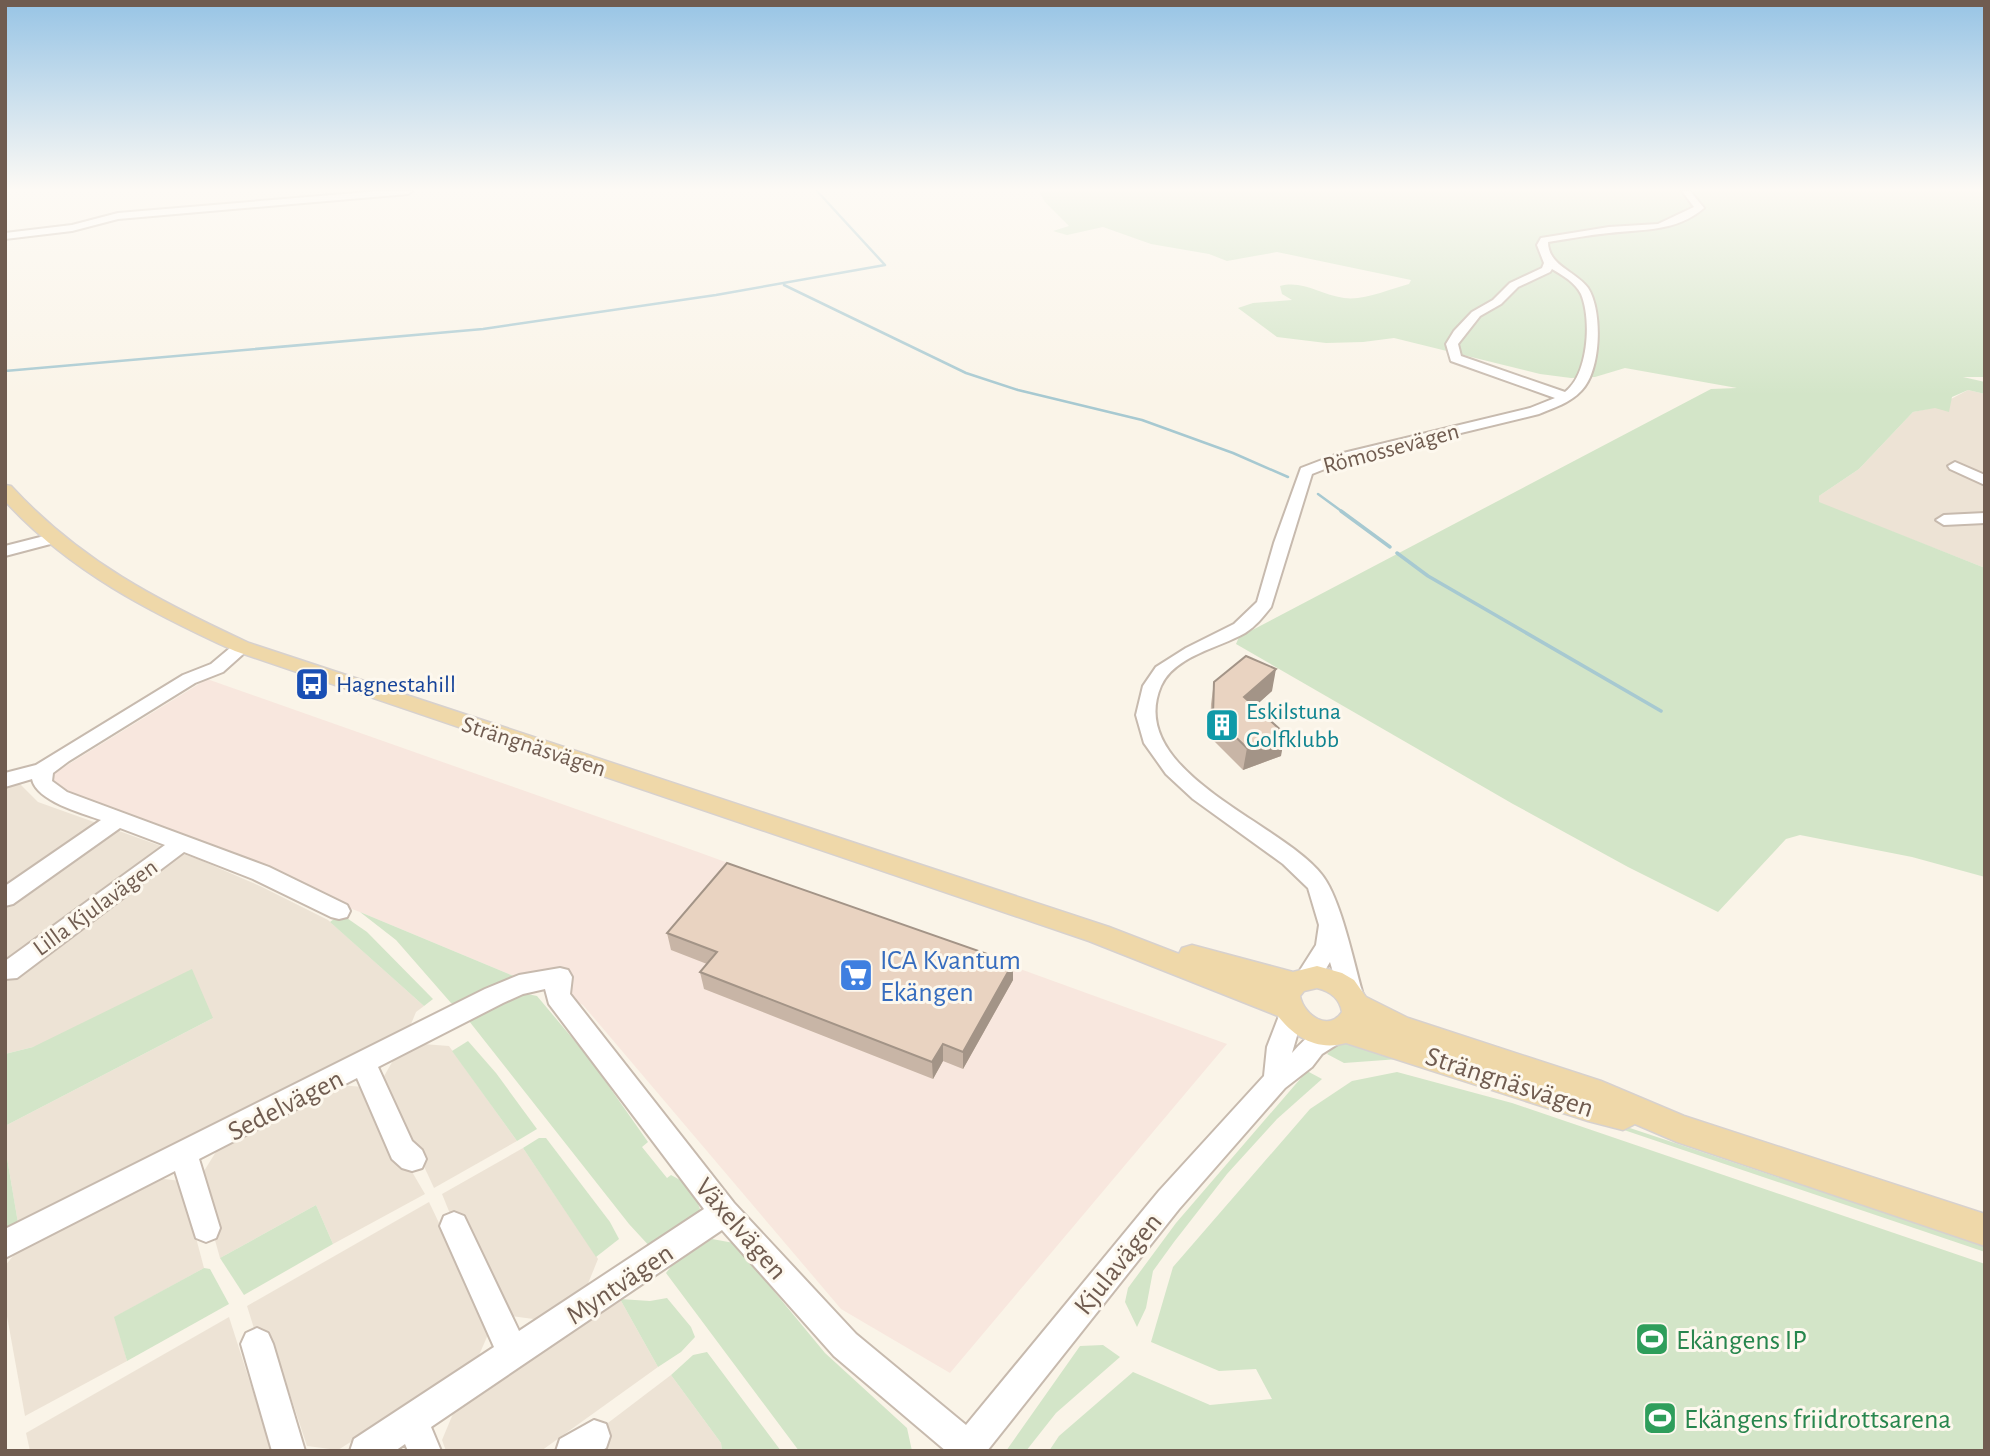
<svg xmlns="http://www.w3.org/2000/svg" width="1990" height="1456" font-family="'Alegreya Sans',sans-serif">
	<style>
		.residential { fill: #ede3d5 }
		.commercial { fill: #f8e7de }
		.green { fill: #d3e5c8 }
		.lines { fill: none; stroke-linecap: round; stroke-linejoin: round }
		.stream-far1 { stroke: #a7c9d1; stroke-width: 2.5 }
		.stream { stroke: #a7c9d1; stroke-width: 3.5 }
		.minor-casing { stroke: #c7baae; stroke-width: 4 }
		.major-casing { stroke: #d7d1ce; stroke-width: 3 }
		.minor { fill: #fff; fill-rule: evenodd }
		.major { fill: #efd8a9; fill-rule: evenodd }
		.wall { fill: #c8b5a6 }
		.shaded-wall { fill: #a39487 }
		.building { fill: #e9d3c1; stroke: #a39487; stroke-width: 2 }
		.labels { text-anchor: middle; stroke-width: 6; stroke-linejoin: round; paint-order: stroke }
		.street-label { font-size: 24px; fill: #705c50; stroke: #fdf8ee }
		.transit-label { font-size: 24px; fill: #164399; stroke: #fdf8ee; text-anchor: start }
		.culture-label { font-size: 24px; fill: #0d838f; stroke: #fdf8ee; text-anchor: start }
		.near-shop-label { font-size: 28px; fill: #366cbe; stroke: #fdf8ee; text-anchor: start }
		.near-street-label { font-size: 28px; fill: #705c50; stroke: #fdf8ee }
		.near-leisure-label { font-size: 28px; fill: #27864d; stroke: #fdf8ee; text-anchor: start }
	</style>
	<rect width="100%" height="100%" fill="#faf4e8"/>
	<g class="residential">
		<path d="M1968,390L1985,394V568L1819,503V496L1859,469L1913,412L1936,407Z"/>
		<path d="M17,781L38,802L200,860L260,886L328,920L424,1006L416,1012L409,1029L18,1223L5,1146V1126L213,1018L33,1047L5,1054V785Z"/>
		<path d="M423,1044L449,1046L517,1141L434,1188L383,1078L395,1057Z"/>
		<path d="M338,1085L364,1087L400,1168L408,1165L425,1194L333,1244L316,1205L220,1258L211,1226L219,1221L204,1171L219,1147Z"/>
		<path d="M523,1148L598,1259L585,1291L541,1320L511,1316L466,1220L455,1226L442,1194Z"/>
		<path d="M156,1178L181,1181L204,1268L115,1317L127,1361L25,1416L5,1305V1266L21,1246Z"/>
		<path d="M429,1202L490,1330L476,1362L338,1450L307,1446L270,1334L258,1341L247,1306Z"/>
		<path d="M620,1299L658,1367L541,1451H446L442,1440L455,1409Z"/>
		<path d="M229,1317L272,1451H30L26,1433Z"/>
		<path d="M671,1375L721,1443L722,1451H593L600,1429Z"/>
	</g>
	<path class="commercial" d="M207,679L698,852L1227,1044L950,1373L841,1309L583,1005L360,912L280,882L43,780Z"/>
	<g class="green">
		<path d="M1039,191H1985V377H1963L1985,382V394L1968,390L1952,397L1949,412L1935,408L1913,412L1859,469L1819,496V502L1985,568V877L1912,857L1800,835L1786,839L1718,912L1628,867L1513,804L1236,644L1239,637L1711,389L1737,388L1625,368L1595,377L1571,378L1540,374L1394,338L1363,342L1326,343L1277,337L1238,308L1253,303L1292,300L1282,294L1280,286C1304,280 1320,295 1344,298C1364,301 1389,289 1409,284L1411,280L1277,252L1227,261L1209,254L1151,244L1103,227L1067,235L1053,231L1069,226L1045,202Z"/>
		<path d="M360,912L516,977L461,1004L451,1003L396,940Z"/>
		<path d="M341,914L367,932L433,999L424,1006L330,922Z"/>
		<path d="M192,969L213,1018L5,1126V1054L33,1047Z"/>
		<path d="M523,993L537,996L589,1058L648,1142L642,1147L667,1178L671,1175L691,1186L700,1209L687,1228L652,1249L629,1224L469,1021L483,1011Z"/>
		<path d="M1362,1039L1985,1246V1252L1553,1106L1399,1059L1344,1063L1327,1054L1338,1042Z"/>
		<path d="M468,1041L496,1073L537,1129L517,1141L452,1051Z"/>
		<path d="M1307,1071L1322,1079L1277,1119L1227,1174L1174,1242L1153,1271L1146,1308L1137,1327L1125,1302L1128,1288L1176,1223Z"/>
		<path d="M1397,1072L1512,1103L1985,1264V1451H1049L1059,1436L1133,1372L1210,1405L1272,1399L1256,1369L1219,1371L1151,1342L1173,1267L1310,1109L1352,1081Z"/>
		<path d="M539,1138H546L610,1222L619,1239L596,1257L523,1148Z"/>
		<path d="M5,1146L18,1223L5,1228Z"/>
		<path d="M316,1205L333,1244L244,1295L220,1258Z"/>
		<path d="M712,1239L734,1243L825,1353L907,1428L912,1451H799L666,1273L672,1265Z"/>
		<path d="M204,1268L210,1269L229,1304L127,1361L114,1317Z"/>
		<path d="M667,1298L691,1327L695,1337L681,1352L658,1367L620,1299L650,1301Z"/>
		<path d="M1103,1345L1120,1357L1056,1413L1026,1451H1006L1080,1346Z"/>
		<path d="M707,1352L781,1451H722L721,1443L671,1375L693,1355Z"/>
	</g>
	<g class="lines">
		<g class="stream-far1">
			<path d="M784,285L966,373L1018,390L1142,420L1233,453L1288,477"/>
			<path d="M5,371L483,329L716,295L885,265L817,191"/>
			<path d="M1318,494L1344,513"/>
		</g>
		<g class="stream">
			<path d="M1341,511L1390,547"/>
			<path d="M1397,553L1428,576L1661,711"/>
		</g>
		<g class="minor-casing">
			<g id="minor">
				<path d="M380,191H412L408,194L118,219L72,231L5,239V233L72,225L118,213Z"/>
				<path d="M1682,191H1690L1704,208C1676,232 1643,229 1609,233C1588,235 1568,239 1548,242C1548,266 1576,271 1588,288C1603,311 1601,372 1581,391C1570,403 1553,408 1539,414L1345,461L1312,474L1271,607C1263,617 1256,626 1245,633C1219,648 1174,656 1161,686C1124,772 1283,823 1322,875C1341,899 1354,964 1363,995L1360,1002L1351,1005L1342,1002L1330,962C1321,976 1317,991 1298,985L1295,978L1316,945L1319,925L1308,888L1283,864L1193,799L1166,774L1144,743L1136,715L1143,686L1156,667L1186,648L1234,624L1257,602L1274,543L1301,468L1335,455L1530,408L1555,398L1451,361L1446,344L1454,331L1472,312L1493,300L1510,283L1542,268L1544,263L1537,245L1541,238L1609,227L1658,224L1694,207ZM1552,269C1562,275 1575,282 1581,294C1592,320 1588,375 1565,392L1461,356L1458,344L1480,316L1501,304L1518,287L1550,272Z"/>
				<path d="M1955,462L1985,475V485L1950,469L1948,466Z"/>
				<path d="M1985,513V523L1944,525L1936,520L1944,515Z"/>
				<path d="M52,534L58,536L60,539L58,542L5,556V546Z"/>
				<path d="M242,642L251,647L223,672L195,683L69,761L53,773L52,781L67,792L269,867L347,905L350,911L347,917L339,919L331,917L253,879L184,852L17,978L5,979V961L165,845L120,828L13,904L5,906V886L101,820C82,813 36,801 32,779L5,787V773L36,765L183,675L211,664L236,643Z"/>
				<path d="M560,968L568,970L572,977L570,994L734,1203L856,1334L966,1425L1159,1191L1264,1076L1267,1047L1282,1008L1291,1005L1300,1008L1303,1015L1292,1053C1305,1039 1323,1019 1344,1026L1348,1033L1344,1040L1322,1054L1312,1067L1285,1088L1179,1209L987,1451H946L834,1356L722,1230L431,1427L441,1451H408L405,1444L395,1451H350L354,1439L494,1347L440,1226L444,1216L454,1212L464,1216L519,1331L704,1209L549,1004L545,989L523,994L503,1003L378,1067L412,1141L422,1150L426,1159L422,1168L412,1171L402,1168L392,1159L357,1078L199,1159L220,1228L216,1238L206,1242L196,1238L175,1171L5,1258V1229L485,989L519,975Z"/>
				<path d="M257,1328L268,1333L273,1344L305,1451H272L241,1344L246,1333Z"/>
				<path d="M594,1420L606,1424L610,1436L606,1448L601,1451H556L560,1439Z"/>
			</g>
		</g>
		<g class="major-casing">
			<path id="major" d="M5,485L11,486C80,561 158,601 249,643L1109,927L1179,954L1182,948L1192,945L1293,972L1317,966L1342,973L1354,980L1366,997L1408,1018L1601,1081L1684,1116L1985,1214V1246L1677,1142L1635,1124L1623,1130L1588,1121L1346,1043C1318,1051 1295,1038 1278,1016L1089,941L235,651C150,612 69,571 5,501ZM1317,988C1330,991 1340,999 1342,1012C1329,1032 1304,1016 1300,996L1304,991Z"/>
		</g>
		<use href="#minor" class="minor"/>
		<use href="#major" class="major"/>
	</g>
	<g class="wall">
		<path d="M1214,682L1272,691L1255,706L1281,756L1243,770L1210,737L1211,704Z"/>
		<path d="M667,933L1013,980L963,1069L943,1061L933,1079L704,989L700,972L707,964L671,950Z"/>
	</g>
	<g class="shaded-wall">
		<path d="M1276,669L1272,691L1241,719L1244,697Z"/>
		<path d="M1285,734L1281,756L1243,770L1247,748Z"/>
		<path d="M1013,963V980L963,1069V1052Z"/>
		<path d="M943,1044V1061L933,1079L932,1062Z"/>
	</g>
	<g class="building">
		<path d="M1246,656L1276,669L1244,697L1285,734L1247,748L1213,715L1214,682Z"/>
		<path d="M727,863L1013,963L963,1052L943,1044L932,1062L700,972L717,952L667,933Z"/>
	</g>
	<linearGradient id="sky" x2="0" y2="1"><stop stop-color="#97c4e5"/><stop offset="0.48" stop-color="#fdfaf5"/><stop offset="1" stop-color="#fdfaf5" stop-opacity="0"/></linearGradient>
	<rect width="1990" height="395" fill="url(#sky)"/>
	<defs>
		<g id="bus-square" transform="scale(1.75)"><rect x="-9" y="-9" width="18" height="18" rx="4" fill="#1a4fb4" stroke="#fdf8ee"/><path d="M-5-6H5V4H4V6H2V4H-2V6H-4V4H-5ZM-3.5-4V0h7V-4ZM-3.5 1.2v1.5H-2V1.2ZM2 1.2v1.5H3.5V1.2Z" fill="#fff"/></g>
		<g id="building-square" transform="scale(1.75)"><rect x="-9" y="-9" width="18" height="18" rx="4" fill="#0f9aa8" stroke="#fdf8ee"/><path d="M-4-6H4V6H1V3H-1V6H-4ZM-2.5-4.3h1.7v1.8h-1.7ZM.8-4.3h1.7v1.8H.8ZM-2.5-1h1.7V.8h-1.7ZM.8-1h1.7V.8H.8Z" fill="#fff"/></g>
		<g id="supermarket-square" transform="scale(1.75)"><rect x="-9" y="-9" width="18" height="18" rx="4" fill="#3f7fe0" stroke="#fdf8ee"/><path d="M-6-5.5h2.5l.6 2H6L4.5 2H-2.5L-4.4-4H-6ZM-1.5 3.2a1.3 1.3 0 1 0 .1 0ZM3 3.2a1.3 1.3 0 1 0 .1 0Z" fill="#fff"/></g>
		<g id="stadium-square" transform="scale(1.75)"><rect x="-9" y="-9" width="18" height="18" rx="4" fill="#2e9e5b" stroke="#fdf8ee"/><path d="M0-5a6.5 5 0 1 0 0 10a6.5 5 0 1 0 0-10ZM-3.5-1.8h7v3.6h-7Z" fill="#fff"/></g>
	</defs>
	<g fill-rule="evenodd">
		<use href="#bus-square" x="312" y="684"/>
		<use href="#building-square" x="1222" y="725"/>
		<use href="#supermarket-square" x="856" y="975"/>
		<use href="#stadium-square" x="1652" y="1339"/>
		<use href="#stadium-square" x="1660" y="1418"/>
	</g>
	<g class="labels">
		<g class="street-label">
			<text transform="translate(1391 448) rotate(-15)" y="8">Römossevägen</text>
			<text transform="translate(534 746) rotate(18)" y="8">Strängnäsvägen</text>
			<text transform="translate(95 907) rotate(-36)" y="8">Lilla Kjulavägen</text>
		</g>
		<g class="transit-label">
			<text x="336" y="692">Hagnestahill</text>
		</g>
		<g class="culture-label">
			<text x="1246" y="719">Eskilstuna<tspan x="1246" dy="28">Golfklubb</tspan></text>
		</g>
		<g class="near-shop-label">
			<text x="880" y="969">ICA Kvantum<tspan x="880" dy="32">Ekängen</tspan></text>
		</g>
		<g class="near-street-label">
			<text transform="translate(1510 1081) rotate(18)" y="10">Strängnäsvägen</text>
			<text transform="translate(285 1104) rotate(-27)" y="10">Sedelvägen</text>
			<text transform="translate(742 1228) rotate(49)" y="10">Växelvägen</text>
			<text transform="translate(1117 1263) rotate(-51)" y="10">Kjulavägen</text>
			<text transform="translate(619 1283) rotate(-34)" y="10">Myntvägen</text>
		</g>
		<g class="near-leisure-label">
			<text x="1676" y="1349">Ekängens IP</text>
			<text x="1684" y="1428">Ekängens friidrottsarena</text>
		</g>
	</g>
	<rect width="1990" height="1456" fill="none" stroke="#705c50" stroke-width="14"/>
</svg>
